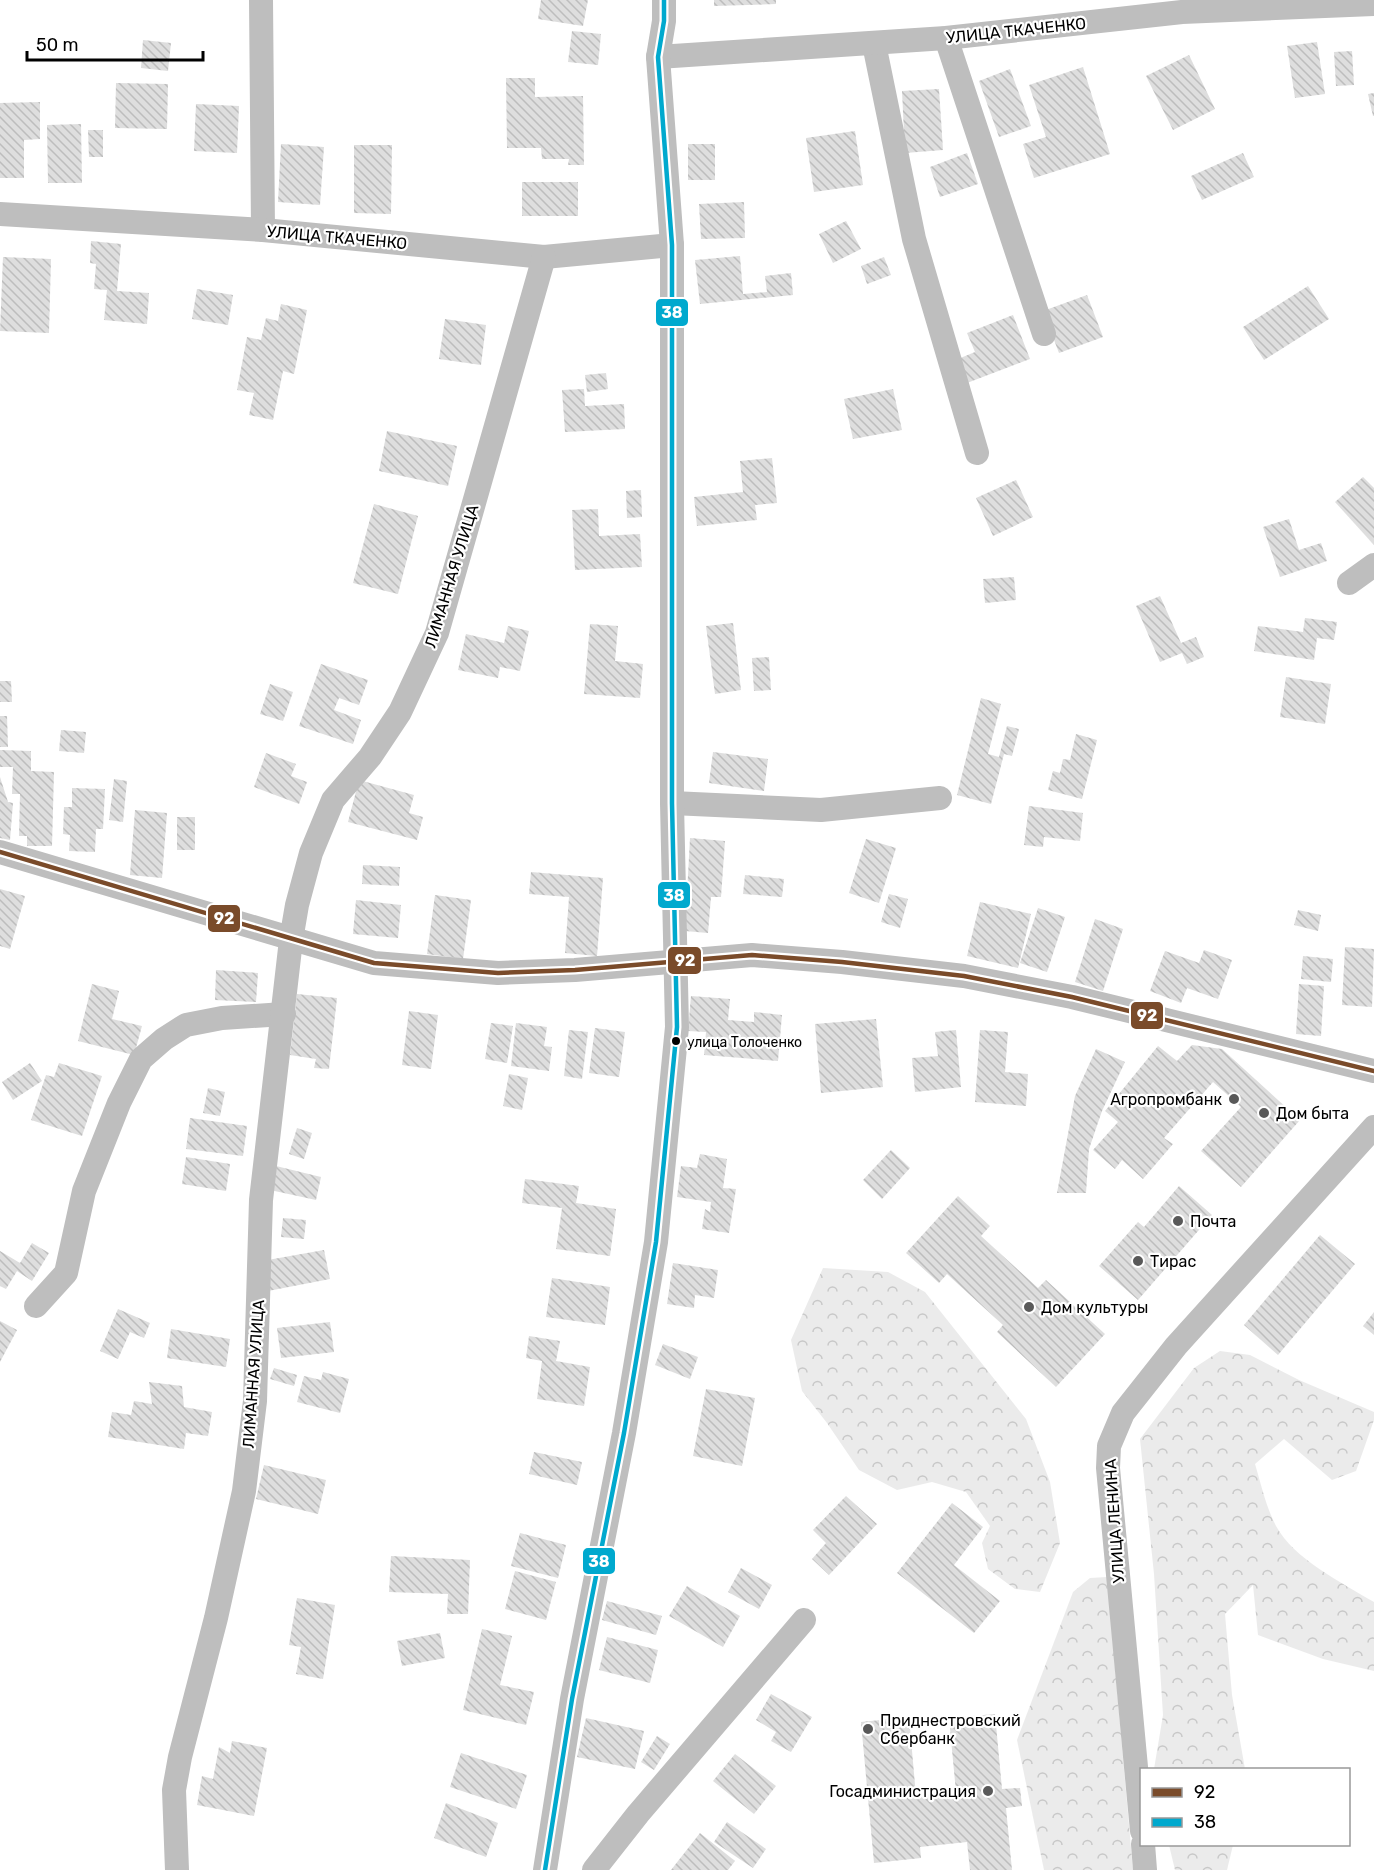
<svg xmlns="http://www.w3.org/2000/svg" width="1374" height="1870" font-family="Rubik,sans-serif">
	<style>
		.forest { fill: url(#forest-crowns) }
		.building { fill: url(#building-back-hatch) }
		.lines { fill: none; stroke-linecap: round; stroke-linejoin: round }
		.minor { stroke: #bebebe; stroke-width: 24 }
		.bus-1-casing { stroke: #fff; stroke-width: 9 }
		.bus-2-casing { stroke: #fff; stroke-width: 9 }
		.bus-1 { stroke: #7a4b2a; stroke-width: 4.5 }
		.bus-2 { stroke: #00a9ce; stroke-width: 4.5 }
		.bus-dot { fill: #000; stroke: #fff; stroke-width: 2 }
		.poi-dot { fill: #595959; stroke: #fff; stroke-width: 2 }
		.labels { text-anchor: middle; stroke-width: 4.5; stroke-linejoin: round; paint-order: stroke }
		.bus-label { font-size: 14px; fill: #000; stroke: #fff; text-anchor: start }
		.street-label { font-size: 16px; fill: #000; stroke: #fff }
		.poi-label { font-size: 16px; fill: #000; stroke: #fff; text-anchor: start }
		.line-badge { stroke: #fff; stroke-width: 2 }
		.badge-label { font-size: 16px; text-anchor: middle; font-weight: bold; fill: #fff }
	</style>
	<defs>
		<pattern id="forest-crowns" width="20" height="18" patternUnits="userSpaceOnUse" patternTransform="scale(1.5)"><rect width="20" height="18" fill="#ebebeb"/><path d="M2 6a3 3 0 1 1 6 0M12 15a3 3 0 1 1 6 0" fill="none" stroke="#c8c8c8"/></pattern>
		<pattern id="building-back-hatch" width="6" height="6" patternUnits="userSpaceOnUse" patternTransform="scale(1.5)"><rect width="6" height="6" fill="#dedede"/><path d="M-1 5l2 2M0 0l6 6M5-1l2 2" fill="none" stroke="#bdbdbd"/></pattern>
	</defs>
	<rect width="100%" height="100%" fill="#fff"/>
	<g class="forest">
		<path d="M823,1268L888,1272L925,1292L1026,1419L1050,1482L1060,1543L1040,1592L1015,1589L988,1569L982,1543L990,1526L966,1492L932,1482L897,1490L859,1470L827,1423L802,1391L791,1340Z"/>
		<path d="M1220,1351L1250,1355L1299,1380L1374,1412V1420L1356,1471L1332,1480L1284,1439L1255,1464C1261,1484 1266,1507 1276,1526C1294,1559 1342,1583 1374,1602V1671L1323,1659L1258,1635L1253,1585L1225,1614L1232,1695L1245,1769H1154L1163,1715L1154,1574L1140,1439L1194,1368Z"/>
		<path d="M1107,1577L1133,1870H1044L1017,1740L1073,1592L1090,1578Z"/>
		<path d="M1169,1845V1844L1233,1845L1227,1870H1175Z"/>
	</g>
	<g class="building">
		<path d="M541,0H588L583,26L538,19Z"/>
		<path d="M714,0H776V4L714,6Z"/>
		<path d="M572,31L601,34L598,65L568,62Z"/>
		<path d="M143,40L171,43L168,71L141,68Z"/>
		<path d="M1317,42L1325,94L1295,98L1287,46Z"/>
		<path d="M1352,51L1354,85L1336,86L1334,52Z"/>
		<path d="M1189,55L1215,109L1173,130L1146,76Z"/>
		<path d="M1083,67L1110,154L1034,178L1023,144L1046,137L1029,85Z"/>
		<path d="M1010,69L1031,126L999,137L979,81Z"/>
		<path d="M506,78H535V97L583,96L584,165H568L569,159H542L541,148H507Z"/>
		<path d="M116,83L168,84L167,129L115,128Z"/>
		<path d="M939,89L943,150L905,153L902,91Z"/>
		<path d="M1374,93V116H1373L1368,94Z"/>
		<path d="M40,102V139L24,140V178H0V103Z"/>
		<path d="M196,104L239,106L237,153L194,151Z"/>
		<path d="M81,124L82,183H48L47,125Z"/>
		<path d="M88,130H103V157H89Z"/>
		<path d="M855,131L863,185L814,192L806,138Z"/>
		<path d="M281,144L324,147L320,205L278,202Z"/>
		<rect x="688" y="144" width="27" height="36"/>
		<path d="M354,145H392L391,214L354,213Z"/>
		<path d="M967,153L978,184L940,197L930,167Z"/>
		<path d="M1243,153L1254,177L1202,200L1191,176Z"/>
		<rect x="522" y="182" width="56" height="34"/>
		<path d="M744,202L745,238L701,239L699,204Z"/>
		<path d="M846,221L861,249L833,263L819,234Z"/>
		<path d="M91,241L121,244L117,291L149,293L147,324L104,320L107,290L94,289L96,264L90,263Z"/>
		<path d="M740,256L743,294L767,292L765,276L791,273L793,295L700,304L695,260Z"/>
		<path d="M3,257L51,259L49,333L0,331Z"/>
		<path d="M884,257L891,275L867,284L861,266Z"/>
		<path d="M1308,286L1329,319L1264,360L1243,327Z"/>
		<path d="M197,289L233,295L228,325L192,319Z"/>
		<path d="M1087,295L1103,337L1059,353L1043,311Z"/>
		<path d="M281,304L307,310L294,374L283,371L273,420L249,415L254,393L237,390L247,337L261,340L266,318L278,321Z"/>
		<path d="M1013,315L1030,359L967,383L958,359L975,352L967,333Z"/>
		<path d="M445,319L486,325L481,365L439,359Z"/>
		<path d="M606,373L608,389L587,392L585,375Z"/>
		<path d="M584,389L585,406L624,404L625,429L565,432L562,390Z"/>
		<path d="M893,389L902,430L853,439L844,399Z"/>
		<path d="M387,431L457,446L448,486L379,471Z"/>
		<path d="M772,458L777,503L755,505L757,520L697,526L694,497L743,492L740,461Z"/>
		<path d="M1363,477L1374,488V545L1335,502Z"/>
		<path d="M1016,480L1033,517L993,536L976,498Z"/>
		<path d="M641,490L642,517L627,518L626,491Z"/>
		<path d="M374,504L418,516L398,594L353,583Z"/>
		<path d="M598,509L599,536L640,534L642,567L575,570L572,510Z"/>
		<path d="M1289,519L1299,550L1321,543L1327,561L1280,577L1263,527Z"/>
		<path d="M1014,577L1016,600L985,603L983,579Z"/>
		<path d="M1160,596L1181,643L1196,637L1204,657L1187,664L1182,653L1160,662L1136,606Z"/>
		<path d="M1305,618L1337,622L1334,640L1317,638L1314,660L1254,651L1258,626L1303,632Z"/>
		<path d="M733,623L741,690L715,694L706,626Z"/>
		<path d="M590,624L618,626L615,661L643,664L640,698L584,694Z"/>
		<path d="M508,626L529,631L520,671L500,667L498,678L458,670L466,634L504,643Z"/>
		<path d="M769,657L771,690L754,691L752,658Z"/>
		<path d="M321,664L368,680L359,705L339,698L334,710L361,720L353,744L299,726Z"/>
		<path d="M1286,677L1331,684L1325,724L1280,717Z"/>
		<path d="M0,681H11L12,702H0Z"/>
		<path d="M270,684L293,692L283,721L260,714Z"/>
		<path d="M981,698L1001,704L988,754L999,757L1007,726L1019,729L1012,756L1004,754L991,804L957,795Z"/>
		<path d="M0,716H7L8,747H0Z"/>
		<path d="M61,730L86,732L84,753L59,751Z"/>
		<path d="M1076,734L1097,740L1082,799L1048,790L1053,771L1060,773L1063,759L1070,760Z"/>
		<path d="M0,750L31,751V771L54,772L52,846H27V836H19L20,794H12L13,767H0Z"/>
		<path d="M713,752L768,759L764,791L709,783Z"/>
		<path d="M266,753L296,764L291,776L307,782L299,804L254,787Z"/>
		<path d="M0,777L8,802L13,803L10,840L0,838Z"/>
		<path d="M114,779L127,781L123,822L109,820Z"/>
		<path d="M359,780L414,795L409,813L423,817L417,840L348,822Z"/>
		<path d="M72,788L105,789L103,829H96L95,852L69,851L70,835L63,834L64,807H72Z"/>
		<path d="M1029,806L1083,813L1080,841L1044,837L1043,847L1024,845Z"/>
		<path d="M135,810L167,813L162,878L130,875Z"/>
		<rect x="177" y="817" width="18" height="33"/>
		<path d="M690,838L725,841L721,897H711L708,933L685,931Z"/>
		<path d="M866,839L896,848L879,903L849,893Z"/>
		<path d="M363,865L400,867L399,886L362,884Z"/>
		<path d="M531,872L603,878L597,956L565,953L569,897L529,894Z"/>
		<path d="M745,875L784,879L782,897L743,894Z"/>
		<path d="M0,889L25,896L10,949L0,946Z"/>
		<path d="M889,894L908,899L900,928L881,922Z"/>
		<path d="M435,895L471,900L463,959L427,954Z"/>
		<path d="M356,900L401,905L398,938L353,934Z"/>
		<path d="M980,902L1031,914L1018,968L967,956Z"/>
		<path d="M1038,908L1065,917L1047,972L1020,963Z"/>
		<path d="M1298,910L1321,915L1318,931L1294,925Z"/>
		<path d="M1095,919L1123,929L1103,991L1075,982Z"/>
		<path d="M1345,947L1374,949L1372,1007L1342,1005Z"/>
		<path d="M1204,950L1232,960L1218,999L1187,988L1181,1003L1150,991L1165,951L1199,963Z"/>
		<path d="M1303,956L1333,959L1331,982L1301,979Z"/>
		<path d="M216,970L258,973L256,1002L215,1000Z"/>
		<path d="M92,984L119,991L112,1019L142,1026L134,1055L78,1041Z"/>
		<path d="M1299,984L1324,986L1321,1036L1296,1034Z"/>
		<path d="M297,994L337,998L329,1069L314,1068L316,1059L290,1055Z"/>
		<path d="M691,996L730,999L728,1020L754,1022V1012L782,1015L778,1061L704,1055L706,1032L688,1031Z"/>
		<path d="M409,1011L438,1015L431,1069L402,1065Z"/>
		<path d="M876,1019L883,1087L821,1093L815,1024Z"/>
		<path d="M491,1023L513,1026L507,1063L485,1059Z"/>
		<path d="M516,1023L547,1027L544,1046L552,1047L549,1071L511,1066Z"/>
		<path d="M595,1028L625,1032L619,1077L589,1073Z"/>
		<path d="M569,1030L588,1032L582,1079L564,1076Z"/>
		<path d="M956,1030L961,1087L915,1092L912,1058L938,1056L935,1032Z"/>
		<path d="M980,1030L1008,1032L1005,1072L1028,1074L1026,1106L975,1102Z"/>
		<path d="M1192,1045L1222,1049L1300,1120L1241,1187L1201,1151L1241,1107L1213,1082L1164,1138L1173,1144L1143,1179L1122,1160L1115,1169L1093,1150L1118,1122L1105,1111L1158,1046L1177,1061Z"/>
		<path d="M1096,1049L1125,1062L1102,1111L1089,1149L1086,1193H1057L1075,1096Z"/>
		<path d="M30,1063L42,1081L13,1100L2,1082Z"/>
		<path d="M59,1063L102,1076L82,1136L31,1120L46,1075L54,1077Z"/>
		<path d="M509,1074L528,1078L522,1110L503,1106Z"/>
		<path d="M208,1088L225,1092L220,1116L203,1113Z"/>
		<path d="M190,1118L247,1126L243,1156L186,1149Z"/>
		<path d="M297,1128L312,1133L304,1159L289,1154Z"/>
		<path d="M891,1150L910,1168L882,1199L863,1180Z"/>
		<path d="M700,1154L727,1159L723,1188L736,1189L729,1233L702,1229L705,1209L710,1212L711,1202L677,1197L681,1166L697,1168Z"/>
		<path d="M186,1157L230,1164L226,1191L182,1184Z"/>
		<path d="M276,1166L321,1177L316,1200L270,1190Z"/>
		<path d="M525,1179L579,1186L576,1203L616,1209L610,1256L556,1249L562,1208L522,1203Z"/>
		<path d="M1179,1186L1212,1215L1138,1300L1099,1266L1138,1222L1144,1227Z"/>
		<path d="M958,1196L990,1226L981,1236L1038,1288L1046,1280L1105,1334L1056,1387L997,1332L1003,1325L947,1274L939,1283L906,1253Z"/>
		<path d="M283,1218L306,1220L304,1239L281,1237Z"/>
		<path d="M1320,1235L1355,1264L1278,1355L1244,1325Z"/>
		<path d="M32,1243L49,1253L32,1281L17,1271L6,1289L0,1286V1251L20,1263Z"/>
		<path d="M324,1250L330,1279L268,1291L262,1261Z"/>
		<path d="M673,1263L718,1270L714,1298L695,1295L694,1308L667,1304Z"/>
		<path d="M552,1278L610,1287L605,1325L546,1317Z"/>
		<path d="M118,1309L150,1323L144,1338L130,1332L118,1359L100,1351Z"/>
		<path d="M1374,1312V1335L1363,1326Z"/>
		<path d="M0,1321L17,1330L0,1362Z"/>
		<path d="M330,1322L334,1352L281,1358L277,1328Z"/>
		<path d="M171,1329L230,1339L226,1367L167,1358Z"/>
		<path d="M529,1336L560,1341L556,1361L590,1367L584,1406L537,1399L542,1361L526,1358Z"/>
		<path d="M663,1344L698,1357L690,1379L655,1365Z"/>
		<path d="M274,1368L297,1375L294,1386L270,1379Z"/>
		<path d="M323,1372L349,1379L340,1413L297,1402L304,1376L321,1380Z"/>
		<path d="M149,1382L182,1386L184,1407L212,1412L208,1436L186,1433L184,1449L108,1437L112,1412L131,1415L134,1401L152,1404Z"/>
		<path d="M706,1389L755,1398L742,1466L693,1456Z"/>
		<path d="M534,1452L582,1462L577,1485L529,1474Z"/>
		<path d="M264,1465L326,1480L318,1514L256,1499Z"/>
		<path d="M846,1496L877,1524L829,1575L812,1559L826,1543L813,1530Z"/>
		<path d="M952,1503L983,1527L954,1565L1000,1601L974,1633L897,1573Z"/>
		<path d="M520,1533L566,1545L558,1578L511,1566Z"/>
		<path d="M391,1556L470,1560L468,1614H447L448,1594L389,1592Z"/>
		<path d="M741,1568L772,1585L759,1609L728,1592Z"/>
		<path d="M515,1571L556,1582L546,1620L505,1609Z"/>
		<path d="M687,1586L740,1616L723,1647L669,1616Z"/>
		<path d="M297,1598L335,1605L323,1679L296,1674L301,1647L289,1645Z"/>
		<path d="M607,1601L662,1616L656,1635L602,1620Z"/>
		<path d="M482,1629L512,1636L500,1685L534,1692L526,1725L463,1710Z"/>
		<path d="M440,1633L445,1658L402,1666L397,1641Z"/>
		<path d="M607,1637L658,1650L650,1683L599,1670Z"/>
		<path d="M771,1694L812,1717L791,1752L771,1741L776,1732L756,1720Z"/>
		<path d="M995,1714L1002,1789L1020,1788L1022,1806L1006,1808L1012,1870H970L967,1842L920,1847L921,1858L874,1863L861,1722L909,1717L916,1796L956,1792L949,1718Z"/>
		<path d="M586,1718L644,1731L635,1769L577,1757Z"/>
		<path d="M657,1736L670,1744L654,1770L641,1762Z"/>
		<path d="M232,1741L267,1748L254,1816L197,1805L202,1776L213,1779L219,1747L230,1753Z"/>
		<path d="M461,1753L527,1775L516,1809L450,1787Z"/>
		<path d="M735,1754L776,1786L754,1814L713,1781Z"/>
		<path d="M446,1803L498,1823L486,1857L434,1838Z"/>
		<path d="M727,1822L766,1849L753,1868L714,1842Z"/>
		<path d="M700,1833L735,1861L728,1870H671Z"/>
	</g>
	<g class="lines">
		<g class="minor">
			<path d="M261,0L263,230"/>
			<path d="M946,38L1044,334"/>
			<path d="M874,44L914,239L977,453"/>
			<path d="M658,57L946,38L1182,12L1374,4"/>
			<path d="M0,214L263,230L544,257L672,245"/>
			<path d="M1349,583L1374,565"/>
			<path d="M672,803L821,810L940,798"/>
			<path d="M0,852L374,963L498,973L575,970L752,955L842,962L964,976L1072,997L1374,1071"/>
			<path d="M36,1306L66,1273L84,1191L119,1103L141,1059L164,1039L186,1025L222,1018L284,1014"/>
			<path d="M1142,1831L1108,1468L1109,1446L1123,1413L1176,1346L1374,1127"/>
			<path d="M1143,1844L1145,1870"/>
			<path d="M177,1870L174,1790L180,1757L216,1618L244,1491L255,1401L261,1200L291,940L297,905L311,853L333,800L370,757L400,712L437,633L544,257"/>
			<path d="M545,1870L572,1699L624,1433L656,1242L677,1027L672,803V245L658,57L664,21V0"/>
			<path d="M594,1870L638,1814L804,1620"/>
		</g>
		<g class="bus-1-casing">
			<path id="bus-1" d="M0,852L374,963L498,973L575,970L752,955L842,962L964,976L1072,997L1374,1071"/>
		</g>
		<g class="bus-2-casing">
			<path id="bus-2" d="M545,1870L572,1699L624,1433L656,1242L677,1027L672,803V245L658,57L664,21V0"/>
		</g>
		<use href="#bus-1" class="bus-1"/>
		<use href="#bus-2" class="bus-2"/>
	</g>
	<circle class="bus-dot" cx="676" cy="1041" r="5"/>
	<g class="poi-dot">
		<circle cx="1234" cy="1099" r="6"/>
		<circle cx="1264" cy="1113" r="6"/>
		<circle cx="1178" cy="1221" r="6"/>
		<circle cx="1138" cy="1261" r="6"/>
		<circle cx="1029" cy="1307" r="6"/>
		<circle cx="868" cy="1729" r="6"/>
		<circle cx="988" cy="1791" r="6"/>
	</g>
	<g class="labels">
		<g class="bus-label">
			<text x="687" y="1047">улица Толоченко</text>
		</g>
		<g class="street-label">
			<text transform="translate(1016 30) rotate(-6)" y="6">УЛИЦА ТКАЧЕНКО</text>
			<text transform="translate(337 237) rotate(5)" y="6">УЛИЦА ТКАЧЕНКО</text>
			<text transform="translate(451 576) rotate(-73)" y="6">ЛИМАННАЯ УЛИЦА</text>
			<text transform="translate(253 1374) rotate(-86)" y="6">ЛИМАННАЯ УЛИЦА</text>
			<text transform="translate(1114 1521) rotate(-94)" y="6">УЛИЦА ЛЕНИНА</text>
		</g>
		<g class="poi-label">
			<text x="1222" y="1105" text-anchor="end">Агропромбанк</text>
			<text x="1276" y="1119">Дом быта</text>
			<text x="1190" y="1227">Почта</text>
			<text x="1150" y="1267">Тирас</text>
			<text x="1041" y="1313">Дом культуры</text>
			<text x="880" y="1726">Приднестровский<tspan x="880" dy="18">Сбербанк</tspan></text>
			<text x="976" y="1797" text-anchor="end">Госадминистрация</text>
		</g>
	</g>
	<g class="line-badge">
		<rect x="655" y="298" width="34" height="29" rx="6" fill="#00a9ce"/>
		<rect x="657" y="881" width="34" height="28" rx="6" fill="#00a9ce"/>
		<rect x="207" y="904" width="34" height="29" rx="6" fill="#7a4b2a"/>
		<rect x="667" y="946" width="35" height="29" rx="6" fill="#7a4b2a"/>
		<rect x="1130" y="1001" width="34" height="29" rx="6" fill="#7a4b2a"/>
		<rect x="582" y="1547" width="34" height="28" rx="6" fill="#00a9ce"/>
	</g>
	<g class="badge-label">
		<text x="672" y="318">38</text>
		<text x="674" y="901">38</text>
		<text x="224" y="924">92</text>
		<text x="685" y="966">92</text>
		<text x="1147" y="1021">92</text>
		<text x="599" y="1567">38</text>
	</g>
	<rect x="1140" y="1768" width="210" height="78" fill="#ffffff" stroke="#999999" stroke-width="1.5"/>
	<rect x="1152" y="1788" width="30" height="9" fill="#7a4b2a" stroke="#999999" stroke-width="1.5"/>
	<text x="1194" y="1798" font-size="18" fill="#000000">92</text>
	<rect x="1152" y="1818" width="30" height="9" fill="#00a9ce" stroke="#999999" stroke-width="1.5"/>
	<text x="1194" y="1828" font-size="18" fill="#000000">38</text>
	<path d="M27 51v9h176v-9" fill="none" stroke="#000000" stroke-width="3"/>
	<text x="36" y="51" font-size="18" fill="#000000" stroke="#ffffff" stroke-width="4.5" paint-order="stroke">50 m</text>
</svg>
